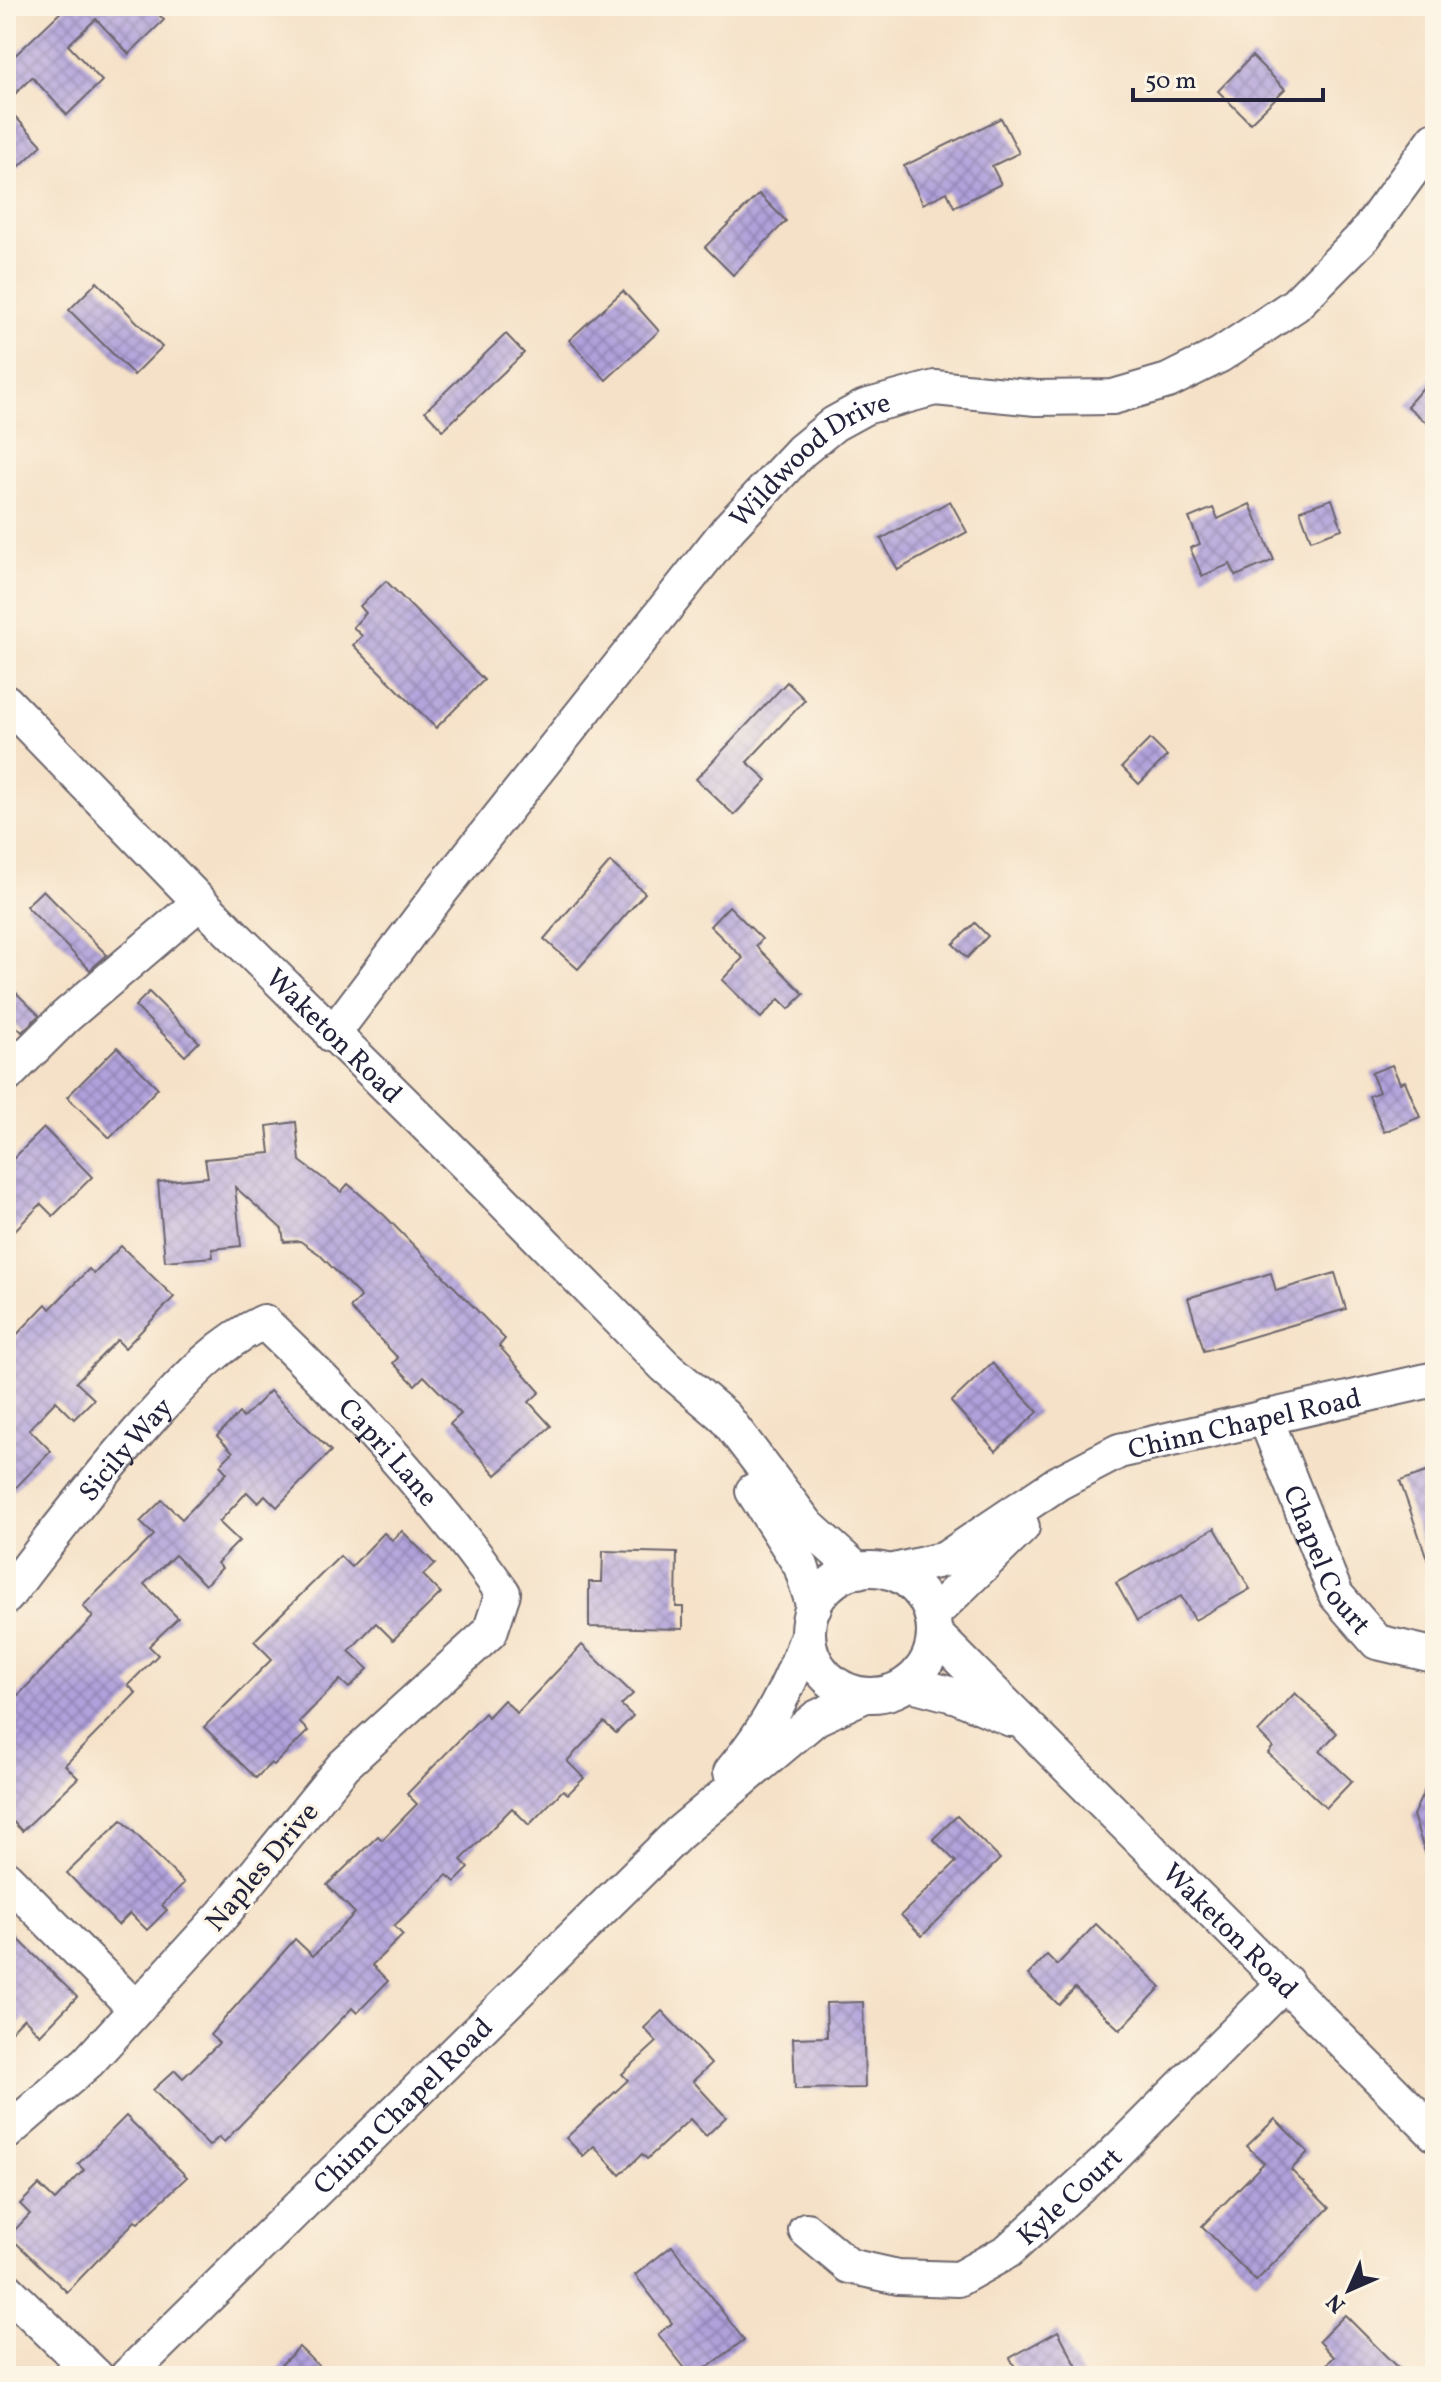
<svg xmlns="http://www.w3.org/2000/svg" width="1441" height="2382" font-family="Vollkorn,serif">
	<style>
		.building { fill: url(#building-cross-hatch) }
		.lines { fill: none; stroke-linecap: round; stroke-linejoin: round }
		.minor-casing { stroke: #6c656c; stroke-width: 38 }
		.minor { stroke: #fff; stroke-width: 34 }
		.labels { text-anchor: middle; stroke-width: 6; stroke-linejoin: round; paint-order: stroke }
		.street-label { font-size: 28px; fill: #22223b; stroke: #fcf5e5 }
	</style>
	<defs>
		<pattern id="building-cross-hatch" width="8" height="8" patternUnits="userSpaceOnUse" patternTransform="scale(2)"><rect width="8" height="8" fill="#b1a1db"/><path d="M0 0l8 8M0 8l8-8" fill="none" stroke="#9083b3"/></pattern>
	</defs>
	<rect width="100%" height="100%" fill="#fcf5e5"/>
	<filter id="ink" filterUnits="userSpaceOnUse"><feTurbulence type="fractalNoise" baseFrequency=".0125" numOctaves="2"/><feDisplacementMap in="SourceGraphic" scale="16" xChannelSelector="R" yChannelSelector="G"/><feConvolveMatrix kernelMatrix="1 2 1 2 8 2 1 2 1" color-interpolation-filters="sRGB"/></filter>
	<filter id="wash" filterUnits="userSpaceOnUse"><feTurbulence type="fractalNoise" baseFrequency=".006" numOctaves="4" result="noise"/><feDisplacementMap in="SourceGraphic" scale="32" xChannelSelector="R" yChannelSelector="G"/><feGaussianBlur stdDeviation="1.8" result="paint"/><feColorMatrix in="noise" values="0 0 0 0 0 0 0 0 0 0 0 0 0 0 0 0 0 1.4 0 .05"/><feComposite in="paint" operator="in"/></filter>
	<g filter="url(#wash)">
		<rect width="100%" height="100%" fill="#f5e1c7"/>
		<g id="blocks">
			<g class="building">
				<path d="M67,6H151L164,20L129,54L96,19L68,45L102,81L67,115L32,77L6,103V64Z"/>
				<path d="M1252,56L1285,89L1250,123L1218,91Z"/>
				<path d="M6,107L42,145L6,179Z"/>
				<path d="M1001,118L1019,153L992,166L1001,184L954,207L947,192L923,204L904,166Z"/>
				<path d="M759,194L786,221L733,275L705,247Z"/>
				<path d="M97,282L162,347L134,375L69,310Z"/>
				<path d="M623,291L659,331L606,380L569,340Z"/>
				<path d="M506,334L524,353L443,430L425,411Z"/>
				<path d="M1435,374V430L1407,406Z"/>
				<path d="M1332,499L1342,529L1311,540L1300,510Z"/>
				<path d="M950,501L967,532L898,570L881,539Z"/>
				<path d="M1250,504L1274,560L1236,576L1230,564L1202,576L1190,548L1200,544L1189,518L1213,508L1218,519Z"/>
				<path d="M386,581L484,680L436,728L353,645L362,636L353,627L366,613L360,606Z"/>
				<path d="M787,682L805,700L747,762L767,780L734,815L696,779Z"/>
				<path d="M1150,739L1167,756L1139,784L1122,767Z"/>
				<path d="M610,862L645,893L578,969L544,939Z"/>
				<path d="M43,890L107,955L90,970L26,906Z"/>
				<path d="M729,906L762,939L756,946L804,994L789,1009L779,999L761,1018L722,980L743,958L710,926Z"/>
				<path d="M975,923L988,936L967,958L953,944Z"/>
				<path d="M6,983L39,1015L22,1032L6,1016Z"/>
				<path d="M149,992L199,1042L185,1056L135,1006Z"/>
				<path d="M117,1047L158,1088L110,1138L67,1097Z"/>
				<path d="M1392,1065L1400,1083L1405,1081L1420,1117L1384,1132L1369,1096L1379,1092L1371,1073Z"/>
				<path d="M296,1122L300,1161L341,1192L348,1184L384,1215L505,1339L499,1346L540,1392L529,1402L551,1426L496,1475L450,1424L461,1414L424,1376L415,1385L393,1363L398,1358L350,1308L361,1297L319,1254L300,1241L284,1242L282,1229L235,1187L241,1246L212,1249L213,1257L165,1261L158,1182L208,1177L205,1159L270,1153L267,1126Z"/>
				<path d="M44,1128L92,1177L53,1216L41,1204L6,1239V1166Z"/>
				<path d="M121,1246L174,1297L125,1348L117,1340L76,1382L94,1399L74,1419L56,1401L29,1429L51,1451L6,1498V1346L46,1304L50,1309L89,1269L94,1274Z"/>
				<path d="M1271,1273L1276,1291L1335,1273L1346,1309L1204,1351L1188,1298Z"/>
				<path d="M992,1363L1038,1412L996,1451L951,1402Z"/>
				<path d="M270,1391L331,1451L277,1507L265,1495L258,1503L247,1492L219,1522L239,1541L217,1563L222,1568L205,1585L175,1555L144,1584L178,1618L149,1646L158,1655L128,1685L136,1693L65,1765L78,1778L22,1831L6,1814V1708L93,1617L83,1606L154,1535L140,1522L162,1500L182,1519L227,1473L220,1465L233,1452L217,1436L239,1413L243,1418Z"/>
				<path d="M1435,1469V1573H1432L1400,1481Z"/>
				<path d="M1215,1528L1250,1589L1195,1620L1181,1596L1137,1621L1116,1583Z"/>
				<path d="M402,1531L435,1564L423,1575L441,1593L393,1640L376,1623L349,1651L368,1669L349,1688L340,1680L299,1722L308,1731L274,1765L271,1763L256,1778L204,1727L272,1659L254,1641L340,1556L351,1567L384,1533L392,1540Z"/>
				<path d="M603,1551L677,1553L676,1607H683V1629L589,1627V1582H602Z"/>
				<path d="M582,1645L633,1694L621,1705L633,1716L616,1733L604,1722L567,1761L584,1778L568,1794L563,1790L529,1825L512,1808L461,1860L469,1868L455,1882L447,1875L394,1926L403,1935L372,1965L388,1981L357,2013L352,2008L224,2142L219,2137L209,2146L153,2090L175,2070L183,2078L219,2043L210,2035L295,1939L313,1956L355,1913L327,1885L378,1836L382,1840L417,1804L407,1794L485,1713L488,1717L504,1700L517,1713Z"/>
				<path d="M1295,1693L1337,1733L1320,1751L1352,1781L1326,1808L1268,1753L1273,1747L1258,1732Z"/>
				<path d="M1435,1768V1870L1431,1871L1413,1815Z"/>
				<path d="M957,1816L1000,1859L922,1936L901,1915L956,1862L933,1839Z"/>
				<path d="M122,1820L184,1883L162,1905L167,1910L147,1930L130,1913L118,1925L67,1873Z"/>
				<path d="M1096,1924L1161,1987L1120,2030L1075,1988L1059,2005L1028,1975L1047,1955L1057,1965Z"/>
				<path d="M6,1927L77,1997L40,2035L24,2018L6,2037Z"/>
				<path d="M863,2002L865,2088L795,2089L793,2038L827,2037L826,2003Z"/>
				<path d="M662,2011L711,2064L693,2081L726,2117L706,2136L690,2119L647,2159L642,2154L620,2175L594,2146L583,2156L566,2138L628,2080L622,2074L657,2042L644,2028Z"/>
				<path d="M126,2116L187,2177L138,2223L135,2221L67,2292L9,2236L30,2214L20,2204L39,2185L55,2200L84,2170L78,2164Z"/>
				<path d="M1275,2119L1308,2152L1291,2170L1329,2208L1256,2281L1202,2226L1264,2163L1247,2146Z"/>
				<path d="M672,2246L744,2340L696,2376H691L658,2334L672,2323L635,2275Z"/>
				<path d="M1345,2315L1406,2376H1315L1334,2357L1319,2341Z"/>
				<path d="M1058,2331L1082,2376H1020L1010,2358Z"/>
				<path d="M299,2347L329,2376H270Z"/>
			</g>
		</g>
	</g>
	<g filter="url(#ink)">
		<use href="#blocks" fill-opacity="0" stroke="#6c656c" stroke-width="2"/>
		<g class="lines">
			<g class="minor-casing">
				<g id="minor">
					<path id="s1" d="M6,702L200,902L493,1191L665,1366L725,1417L808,1526L858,1571"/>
					<path id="s2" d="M332,1035L441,891L729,528L801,451L834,424L865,407L935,388L1036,398L1113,397L1168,381L1220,355L1295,305L1364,236L1435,139"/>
					<path d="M6,1076L65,1017L200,902"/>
					<path id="s3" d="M1265,1417L1336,1595L1377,1642L1433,1655"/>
					<path d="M753,1491L801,1566L814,1607"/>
					<circle cx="871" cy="1632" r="63"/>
					<path id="s4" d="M890,1572L945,1559L1058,1483L1119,1451L1435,1379"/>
					<path id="s5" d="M6,1597C52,1536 98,1477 149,1420C184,1382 217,1343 264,1322C351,1405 434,1495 503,1593L490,1632L344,1765L223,1914L88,2062L6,2133"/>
					<path d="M932,1615L1022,1527"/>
					<path id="s6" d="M934,1633L1435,2134"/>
					<path d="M908,1683L957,1696L1011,1719"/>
					<path d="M731,1772C769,1726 788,1690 808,1635"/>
					<path d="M6,1878L136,2009"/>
					<path id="s7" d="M806,2230L849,2266L898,2277L958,2279L1008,2251L1107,2161L1286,1982"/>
					<path d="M6,2289L96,2376"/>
					<path id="s8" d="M127,2376L679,1833L816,1718L865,1695"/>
				</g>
			</g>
			<use href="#minor" class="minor"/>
		</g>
	</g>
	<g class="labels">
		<g class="street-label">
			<text dy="10" stroke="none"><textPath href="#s2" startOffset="752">Wildwood Drive</textPath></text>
			<text dy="10" stroke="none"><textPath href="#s1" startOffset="468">Waketon Road</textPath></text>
			<text dy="10" stroke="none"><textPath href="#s4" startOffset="390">Chinn Chapel Road</textPath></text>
			<text dy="10" stroke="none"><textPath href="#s5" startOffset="190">Sicily Way</textPath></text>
			<text dy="10" stroke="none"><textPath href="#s5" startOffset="560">Capri Lane</textPath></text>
			<text dy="10" stroke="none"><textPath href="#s3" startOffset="156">Chapel Court</textPath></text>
			<text transform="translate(261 1866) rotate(-50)" y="10">Naples Drive</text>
			<text dy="10" stroke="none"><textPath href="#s6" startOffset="420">Waketon Road</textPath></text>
			<text dy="10" stroke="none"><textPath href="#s8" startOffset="386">Chinn Chapel Road</textPath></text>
			<text dy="10" stroke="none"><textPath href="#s7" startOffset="306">Kyle Court</textPath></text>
		</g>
	</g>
	<rect width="1441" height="2382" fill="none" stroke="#fcf5e5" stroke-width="32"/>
	<g transform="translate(1349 2290) rotate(225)" stroke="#fcf5e5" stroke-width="6" paint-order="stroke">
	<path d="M0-6L14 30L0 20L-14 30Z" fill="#22223b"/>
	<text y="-12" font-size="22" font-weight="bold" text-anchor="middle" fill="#22223b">N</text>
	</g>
	<path d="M1133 88v12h190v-12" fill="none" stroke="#22223b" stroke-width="4"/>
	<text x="1145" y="88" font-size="24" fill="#22223b" stroke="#fcf5e5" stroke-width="6" paint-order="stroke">50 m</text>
</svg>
